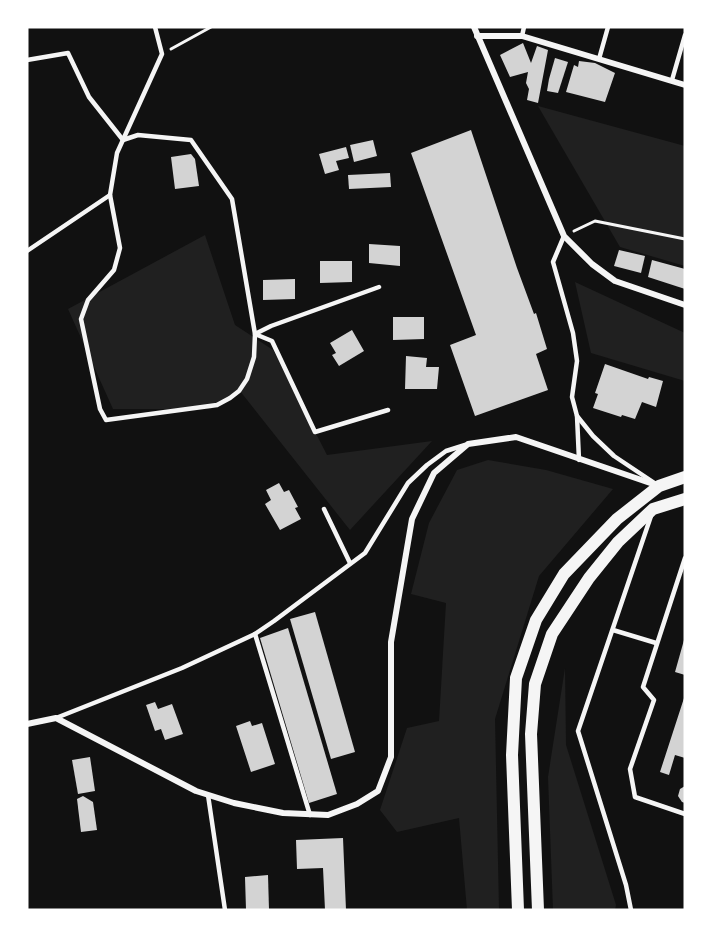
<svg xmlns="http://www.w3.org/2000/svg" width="712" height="937" font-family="Montserrat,sans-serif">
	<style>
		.green { fill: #202020 }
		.building { fill: #d3d3d3 }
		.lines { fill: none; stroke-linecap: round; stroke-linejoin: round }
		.path { stroke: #f5f5f5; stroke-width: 3 }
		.service { stroke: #f5f5f5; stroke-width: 4.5 }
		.minor { stroke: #f5f5f5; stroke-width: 6 }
		.secondary { stroke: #f5f5f5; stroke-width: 12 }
	</style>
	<rect width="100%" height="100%" fill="#111"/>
	<g class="green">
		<path d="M538,106L685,146V266L620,247Z"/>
		<path d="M205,235L235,325L273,350L327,455L432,441L350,530L240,391L211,409H113L68,309Z"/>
		<path d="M575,282L685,333V381L591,353Z"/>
		<path d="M488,460L546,470L613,489L539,576L495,719L499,910H467L459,818L397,832L380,810L407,728L439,721L446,603L411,594L429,523L457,470Z"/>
		<path d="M565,668L566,745L616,905L615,910H553L548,777Z"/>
	</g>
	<g class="building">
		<path d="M523,43L531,63L537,46L548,50L538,103L527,100L529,89L526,83L528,72L510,77L500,55Z"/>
		<path d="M555,58L568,62L558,93L547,91L549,79Z"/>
		<path d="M579,61L595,63L615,73L605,102L566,92L574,65L578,67Z"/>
		<path d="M471,130L517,268L534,314L536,313L547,349L536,354L548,390L475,416L450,345L476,335L411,153Z"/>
		<path d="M373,140L377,156L354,162L350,145Z"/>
		<path d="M346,147L349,158L336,161L339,170L325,174L319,154Z"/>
		<path d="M191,154L195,159L199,186L175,189L171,157Z"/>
		<path d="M390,173L391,187L349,189L348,175Z"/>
		<path d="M369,244L400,246V266L369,263Z"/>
		<path d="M619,250L645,256L641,273L614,266Z"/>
		<path d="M652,260L685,269V289L648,277Z"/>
		<path d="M320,261H352V282L320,283Z"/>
		<path d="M295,279V299L263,300V280Z"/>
		<path d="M393,317H424V339L393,340Z"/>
		<path d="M352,330L364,351L339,366L332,355L336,353L330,343Z"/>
		<path d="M406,356L427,358L426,367H439L437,389H405Z"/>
		<path d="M605,364L648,379L649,377L663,381L656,407L642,402L635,419L622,415L621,417L593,408L598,394L595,393Z"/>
		<path d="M279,483L284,492L289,490L298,507L295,508L301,519L280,530L265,504L271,500L266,490Z"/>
		<path d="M315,612L355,752L331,759L290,619Z"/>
		<path d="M288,628L337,794L309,803L260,638Z"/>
		<path d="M684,640H685V675L675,672Z"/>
		<path d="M685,695V758L675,755L669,775L660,772Z"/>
		<path d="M155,702L158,709L172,704L183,734L165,740L161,729L155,731L146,705Z"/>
		<path d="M250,721L252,726L262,723L275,764L251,772L236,726Z"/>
		<path d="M90,757L95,791L78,794L72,760Z"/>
		<path d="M685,786V803L682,802L678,796L680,789Z"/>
		<path d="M83,796L93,802L97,830L81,832L77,799Z"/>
		<path d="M343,838L346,910H325L323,868L297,869L296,840Z"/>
		<path d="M268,875L269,910H246L245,877Z"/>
	</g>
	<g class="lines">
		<g class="path">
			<path d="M171,49L211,27"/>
			<path d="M574,231L595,221L685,239"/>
		</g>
		<g class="service">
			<path d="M155,27L162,54L117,153L110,195L120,248L114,270L88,300L81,319L100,409L106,420L217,405L230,398L239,391L247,379L254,357L255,334L271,326L379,287"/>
			<path d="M522,36L524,27"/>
			<path d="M599,59L608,27"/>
			<path d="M27,60L68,53L89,97L123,140L138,135L191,140L232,199L255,334L272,341L315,432L388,410"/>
			<path d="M672,80L685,35"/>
			<path d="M564,236L553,262L573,333L577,361L572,397L577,416L579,460"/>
			<path d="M27,251L110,195"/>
			<path d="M577,416L593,436L614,456L656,484"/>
			<path d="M324,509L350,563"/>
			<path d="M685,558L643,687L654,700L630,769L635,797L685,814"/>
			<path d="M613,630L656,643"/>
			<path d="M255,634L310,815"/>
			<path d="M56,718L182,668L255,634L274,621L365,553L408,483L427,465L446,451L465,445"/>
			<path d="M208,795L225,910"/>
			<path d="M631,910L626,885L578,731L651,516"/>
		</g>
		<g class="minor">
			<path d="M474,27L564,236L592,264L615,281L685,305"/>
			<path d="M477,36H522L685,85"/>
			<path d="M27,724L56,718L196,791L234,803L283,813L328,815L357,804L378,791L391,757V642L412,519L434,473L468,444L516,437L659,486"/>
		</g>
		<g class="secondary">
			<path d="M518,910L512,755L516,678L536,620L564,574L617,519L659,486L685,477"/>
			<path d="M538,910L531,734L535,684L552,634L589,578L618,542L653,509L685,499"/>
		</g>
	</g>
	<rect width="712" height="937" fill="none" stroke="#ffffff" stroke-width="57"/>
</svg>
